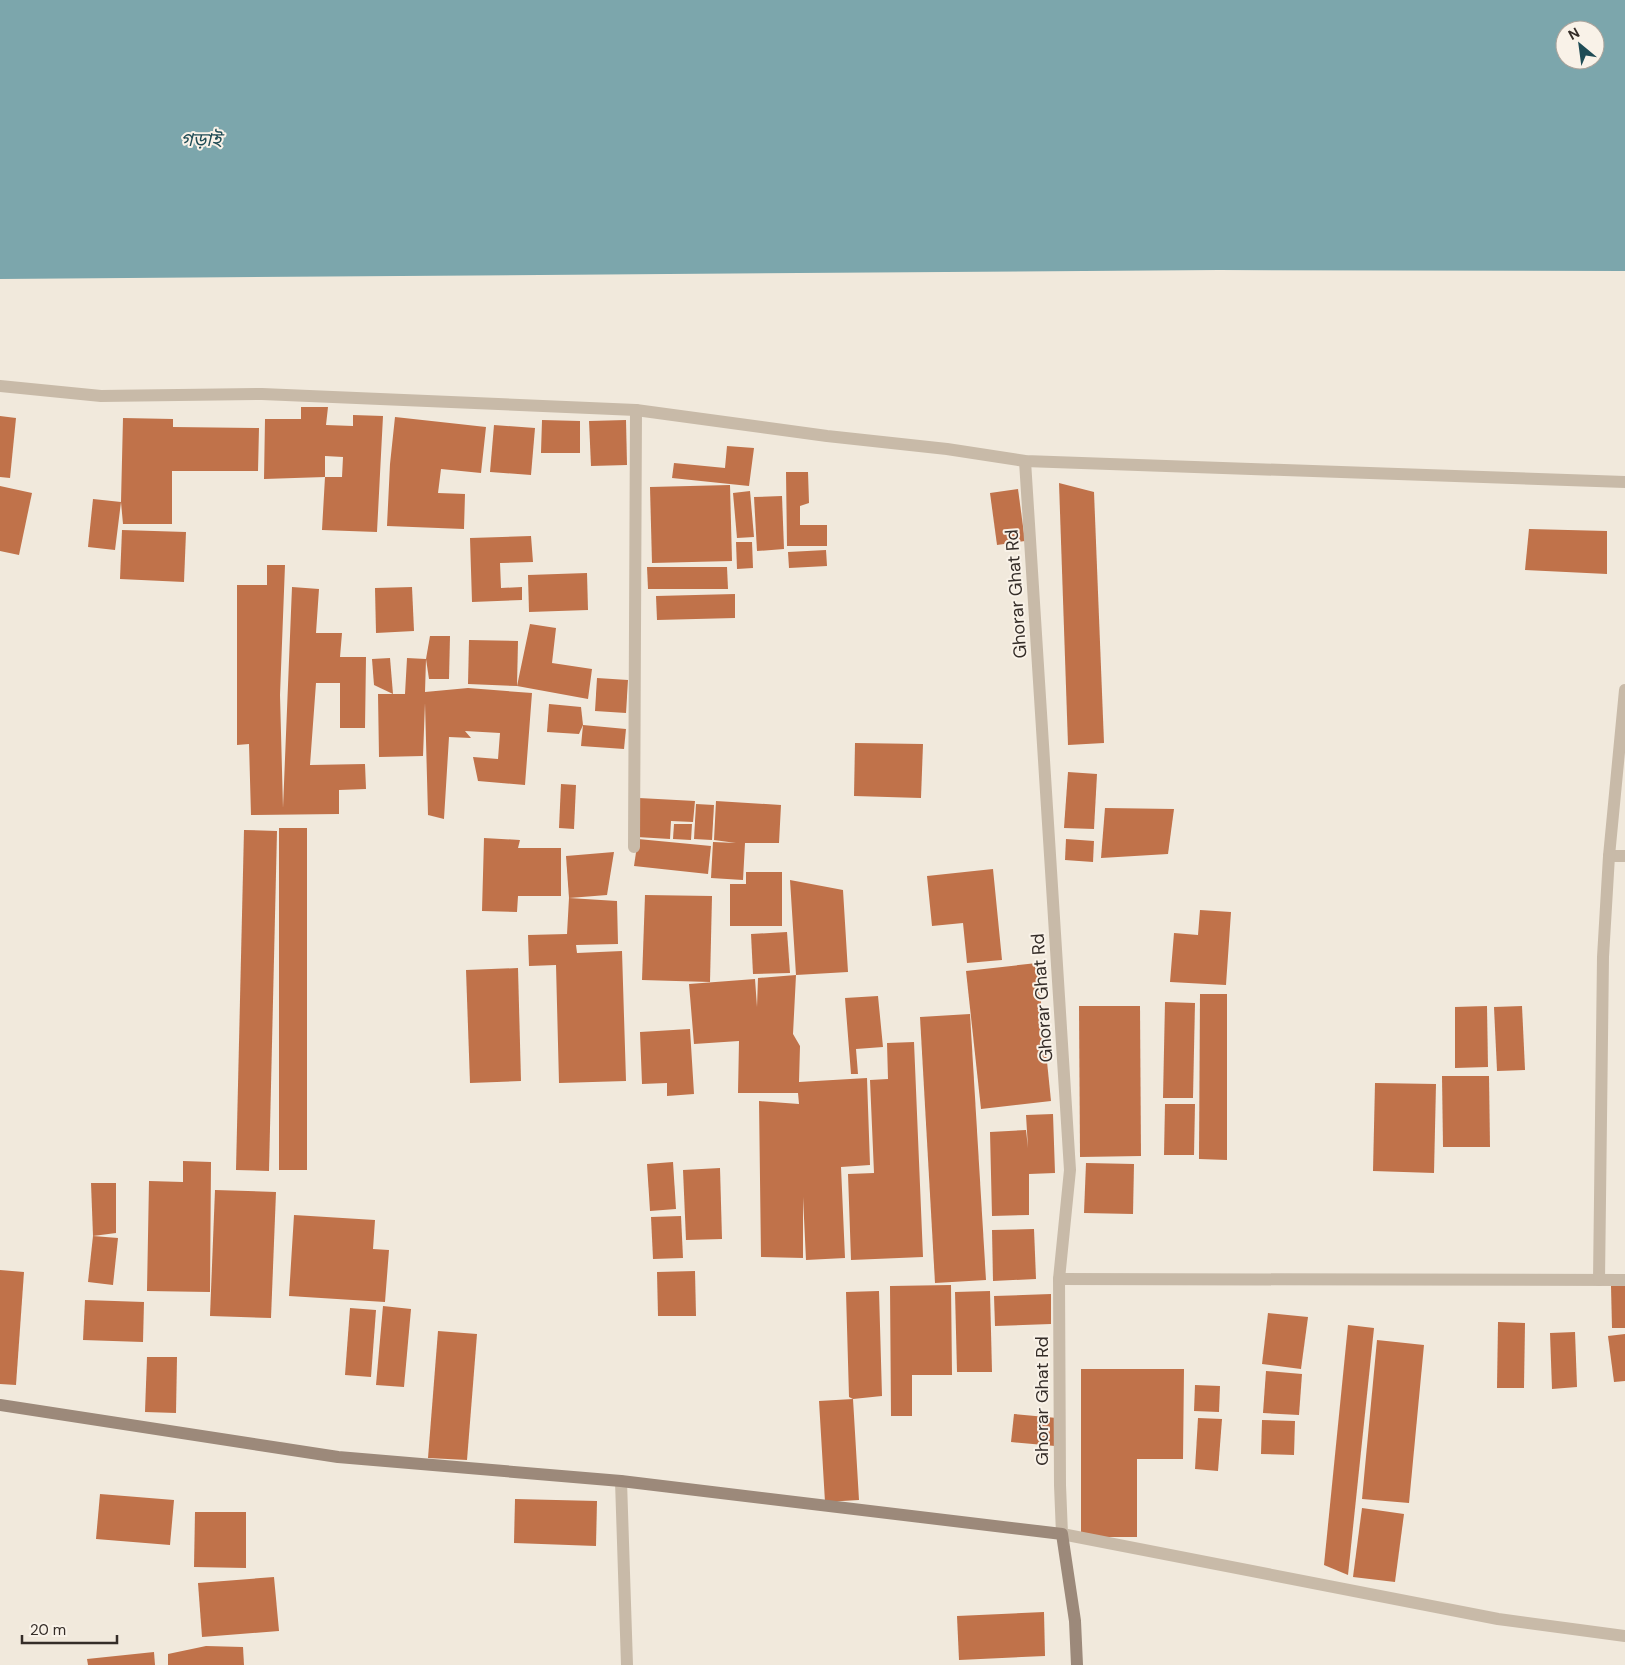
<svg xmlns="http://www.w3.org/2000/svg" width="1625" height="1665" font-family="'DM Sans','Noto Sans Bengali',sans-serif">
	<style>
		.water { fill: #7ca6ac; fill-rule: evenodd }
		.building { fill: #c0724a }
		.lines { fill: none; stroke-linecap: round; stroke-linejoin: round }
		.street { stroke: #c8baa8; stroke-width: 12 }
		.secondary { stroke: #9c897a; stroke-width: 12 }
		.labels { text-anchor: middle; stroke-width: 4; stroke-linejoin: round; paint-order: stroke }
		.street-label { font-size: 18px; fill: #352d28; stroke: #f9f2e8 }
		.water-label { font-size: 19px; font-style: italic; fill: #1f4c55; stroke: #f9f2e8 }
	</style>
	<rect width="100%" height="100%" fill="#f1e9dc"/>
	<path class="water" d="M0,0H1625V271L1219,270L0,279ZM1565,30H1595V60H1565Z"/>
	<g class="building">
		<path d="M301,407H328L326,425L353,426V415L383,416L377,532L322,530L325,477H342L343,457L325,456V477L264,479L265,419H301Z"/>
		<path d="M0,416L16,418L10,478L0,477Z"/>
		<path d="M395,417L486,427L481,473L441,469L438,493L465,494L464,529L387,526L390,464Z"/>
		<path d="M123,418L173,419V427L259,428L258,471H172V524H123L121,502Z"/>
		<path d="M542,420L580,421V453H541Z"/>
		<path d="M626,420L627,465L591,466L589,421Z"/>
		<path d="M494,425L535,428L531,475L490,472Z"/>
		<path d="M727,446L754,448L749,486L672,478L674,463L725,468Z"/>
		<path d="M786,472H808L809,503L800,506V525H827V546H787Z"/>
		<path d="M1059,483L1094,492L1104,743L1068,745Z"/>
		<path d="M730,485L732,561L652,563L650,487Z"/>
		<path d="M0,486L32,493L19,555L0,551Z"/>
		<path d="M1018,489L1025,541L997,545L990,493Z"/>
		<path d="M750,491L754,537L737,538L733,493Z"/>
		<path d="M782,496L784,549L757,551L754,497Z"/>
		<path d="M93,499L121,502L115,550L88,547Z"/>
		<path d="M1529,529L1607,531V574L1525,570Z"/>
		<path d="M122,530L186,532L184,582L120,579Z"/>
		<path d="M531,536L533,562L500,563L501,588L522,587V600L472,602L470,538Z"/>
		<path d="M736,542H752L753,568L737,569Z"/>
		<path d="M826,550L827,566L789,568L788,552Z"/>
		<path d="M267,565H285L280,695L283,808L292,587L319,589L316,633H342L340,657H366L365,728H340V683H316L310,765L365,764L366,789L339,790V814L251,815L249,744L237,745V585H267Z"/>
		<path d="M647,567H727L728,589H648Z"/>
		<path d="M587,573L588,610L529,612L528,575Z"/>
		<path d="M412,587L414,631L376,633L375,588Z"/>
		<path d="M735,594V618L657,620L656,596Z"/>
		<path d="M530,624L556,628L552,663L592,669L588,699L517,686Z"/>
		<path d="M430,636H450L449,679H429L426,659Z"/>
		<path d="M469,640L518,641L517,686L468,684Z"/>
		<path d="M390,658L393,694L374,685L372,659Z"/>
		<path d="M407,658L426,659L425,692L468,688L532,693L525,785L478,781L473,757L498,759L500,733L465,731L471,738L449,737L444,819L428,815L425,703L423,756L379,757L378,694H405Z"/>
		<path d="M597,678L628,680L626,713L595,711Z"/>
		<path d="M549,704L581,707L583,725L579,734L547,732Z"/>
		<path d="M583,725L626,729L624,749L581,746Z"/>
		<path d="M855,743L923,744L921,798L854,796Z"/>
		<path d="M1068,772L1097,774L1094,829L1064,828Z"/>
		<path d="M561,784L576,785L574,829L559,828Z"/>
		<path d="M639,798L695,801L693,822L671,821L670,839L637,837Z"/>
		<path d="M716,801L781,805L779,843H745L743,880L711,878L713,842L736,843L714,840Z"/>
		<path d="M696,804L714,805L712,840L694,839Z"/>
		<path d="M1105,808L1174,809L1168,854L1101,858Z"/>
		<path d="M674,824H692L691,840L673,839Z"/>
		<rect x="279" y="828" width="28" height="342"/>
		<path d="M244,830L277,831L269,1171L236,1170Z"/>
		<path d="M484,838L520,840L518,848H561V896H518L517,912L482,911Z"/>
		<path d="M638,839L711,846L708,874L634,866Z"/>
		<path d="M1066,839L1094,841L1093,862L1065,860Z"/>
		<path d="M614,852L607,895L569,898L566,856Z"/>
		<path d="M993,869L1002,960L967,963L963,923L932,926L927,876Z"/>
		<path d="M746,872H782V926H730V884H746Z"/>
		<path d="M790,880L843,890L848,972L796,975L793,1034L800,1046L799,1082L867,1078L870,1165L841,1167L845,1258L806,1260L803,1197V1258L761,1257L759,1101L799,1104L798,1093H738L739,1041L694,1044L689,984L755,979L757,1007L758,978L796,975Z"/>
		<path d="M645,895L712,896L710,982L642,980Z"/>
		<path d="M569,898L617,901L618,944L576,945L577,953L622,951L626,1081L559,1083L556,965L529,966L528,935L567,934Z"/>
		<path d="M1200,910L1231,912L1226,985L1170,982L1174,933L1198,935Z"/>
		<path d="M787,932L790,973L753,974L751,934Z"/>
		<path d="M1037,963L1051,1101L981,1109L966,971Z"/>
		<path d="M518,968L521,1081L470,1083L466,970Z"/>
		<path d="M1200,994H1227V1160L1199,1159Z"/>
		<path d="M878,996L883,1047L856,1049L858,1074H851L845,998Z"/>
		<path d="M1165,1002L1195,1003L1193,1098H1163Z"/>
		<path d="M1079,1006H1140L1141,1156L1080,1157Z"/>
		<path d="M1487,1006L1488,1067L1455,1068V1007Z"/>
		<path d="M1522,1006L1525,1070L1497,1071L1494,1007Z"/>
		<path d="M970,1014L986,1280L935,1283L920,1017Z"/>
		<path d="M690,1029L694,1094L667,1096V1083L642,1084L640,1032Z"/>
		<path d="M914,1042L923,1257L851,1260L848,1174L874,1173L870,1080L888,1079L887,1043Z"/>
		<path d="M1442,1076H1489L1490,1147H1443Z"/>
		<path d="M1375,1083L1436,1084L1434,1173L1373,1171Z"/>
		<path d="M1165,1104H1195L1194,1155H1164Z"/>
		<path d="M1053,1114L1055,1173L1029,1174V1215L992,1216L990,1132L1026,1130L1028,1148L1026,1115Z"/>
		<path d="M183,1161L211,1162L210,1292L147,1291L149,1181L183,1182Z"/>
		<path d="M673,1162L676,1209L650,1211L647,1164Z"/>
		<path d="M1086,1163L1134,1164L1133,1214L1084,1213Z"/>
		<path d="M720,1168L722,1239L686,1240L683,1170Z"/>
		<path d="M91,1183H116V1233L93,1236Z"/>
		<path d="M215,1190L276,1192L271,1318L210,1316Z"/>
		<path d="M294,1215L375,1220L373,1249L389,1250L385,1302L289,1296Z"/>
		<path d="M681,1216L683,1258L653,1259L651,1217Z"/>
		<path d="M1034,1229L1036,1279L993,1281L992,1230Z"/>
		<path d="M93,1236L118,1238L113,1285L88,1282Z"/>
		<path d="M0,1270L24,1272L16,1385L0,1384Z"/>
		<path d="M695,1271L696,1316H658L657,1272Z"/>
		<path d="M951,1285L952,1375H912V1416H891L890,1286Z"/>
		<path d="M1625,1285V1328H1612L1611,1286Z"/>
		<path d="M879,1291L882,1396L853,1399L859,1500L825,1502L819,1401L853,1399L849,1397L846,1292Z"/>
		<path d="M990,1291L992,1372H957L955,1292Z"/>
		<path d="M1051,1294V1324L995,1326L994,1296Z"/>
		<path d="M85,1300L144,1302L143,1342L83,1340Z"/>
		<path d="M383,1306L411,1309L404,1387L376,1385Z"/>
		<path d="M350,1308L376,1310L371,1377L345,1375Z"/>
		<path d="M1268,1313L1308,1317L1301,1369L1262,1364Z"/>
		<path d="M1498,1322L1525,1323L1524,1388H1497Z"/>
		<path d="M1348,1325L1374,1328L1348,1575L1324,1565Z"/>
		<path d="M438,1331L477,1334L467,1460L428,1458Z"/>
		<path d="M1575,1332L1577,1387L1552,1389L1550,1333Z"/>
		<path d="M1625,1334V1381L1614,1382L1608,1336Z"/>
		<path d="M1377,1340L1424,1345L1409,1503L1362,1499Z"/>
		<path d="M147,1357H177L176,1413L145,1412Z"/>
		<path d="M1081,1369H1184L1183,1459H1137V1537H1081Z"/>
		<path d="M1266,1371L1302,1374L1299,1415L1263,1413Z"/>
		<path d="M1195,1385L1220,1386L1219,1412L1194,1411Z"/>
		<path d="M1014,1414L1057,1418L1055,1446L1011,1442Z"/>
		<path d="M1198,1418L1222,1419L1218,1471L1195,1469Z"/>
		<path d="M1262,1420L1295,1421L1294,1455L1261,1454Z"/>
		<path d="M100,1494L174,1500L170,1545L96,1539Z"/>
		<path d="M515,1499L597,1501L596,1546L514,1543Z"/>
		<path d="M1362,1508L1404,1514L1395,1582L1353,1577Z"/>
		<path d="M195,1512H246V1568L194,1567Z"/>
		<path d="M274,1577L279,1631L202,1637L198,1583Z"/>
		<path d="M1044,1612L1045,1656L959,1660L957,1616Z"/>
		<path d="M206,1646L243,1647L244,1665H168V1654Z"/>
		<path d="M154,1652L155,1665H88L87,1659Z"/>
	</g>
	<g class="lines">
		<g class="street">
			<path d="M0,386L101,396L262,394L636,410L827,436L947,449L1025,461L1625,482"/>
			<path d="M1025,461L1070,1170L1059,1279L1060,1485L1062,1534L1498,1619L1625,1636"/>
			<path d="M634,847L636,410"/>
			<path d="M1609,856H1625"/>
			<path d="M1059,1279L1625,1280"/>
			<path d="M1599,1280L1603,957L1609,856L1625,690"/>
			<path d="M621,1481L627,1665"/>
		</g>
		<path class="secondary" d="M0,1405L338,1457L621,1481L1062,1534L1075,1621L1077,1665"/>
	</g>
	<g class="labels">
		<g class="street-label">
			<text transform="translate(1016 594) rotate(-94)" y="6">Ghorar Ghat Rd</text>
			<text transform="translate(1042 998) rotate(-94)" y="6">Ghorar Ghat Rd</text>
			<text transform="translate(1042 1401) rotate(-90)" y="6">Ghorar Ghat Rd</text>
		</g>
		<g class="water-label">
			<text x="201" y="146">গড়াই</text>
		</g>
	</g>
	<g transform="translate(1580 45) rotate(331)"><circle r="24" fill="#f9f2e8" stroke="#aba39b"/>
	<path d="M0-4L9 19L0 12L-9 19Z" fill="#1f4c55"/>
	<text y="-8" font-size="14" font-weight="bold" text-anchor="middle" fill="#352d28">N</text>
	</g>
	<path d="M22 1635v8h95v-8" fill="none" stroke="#352d28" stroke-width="2.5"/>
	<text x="30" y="1635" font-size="15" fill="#352d28" stroke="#f9f2e8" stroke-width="4" paint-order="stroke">20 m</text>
</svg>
